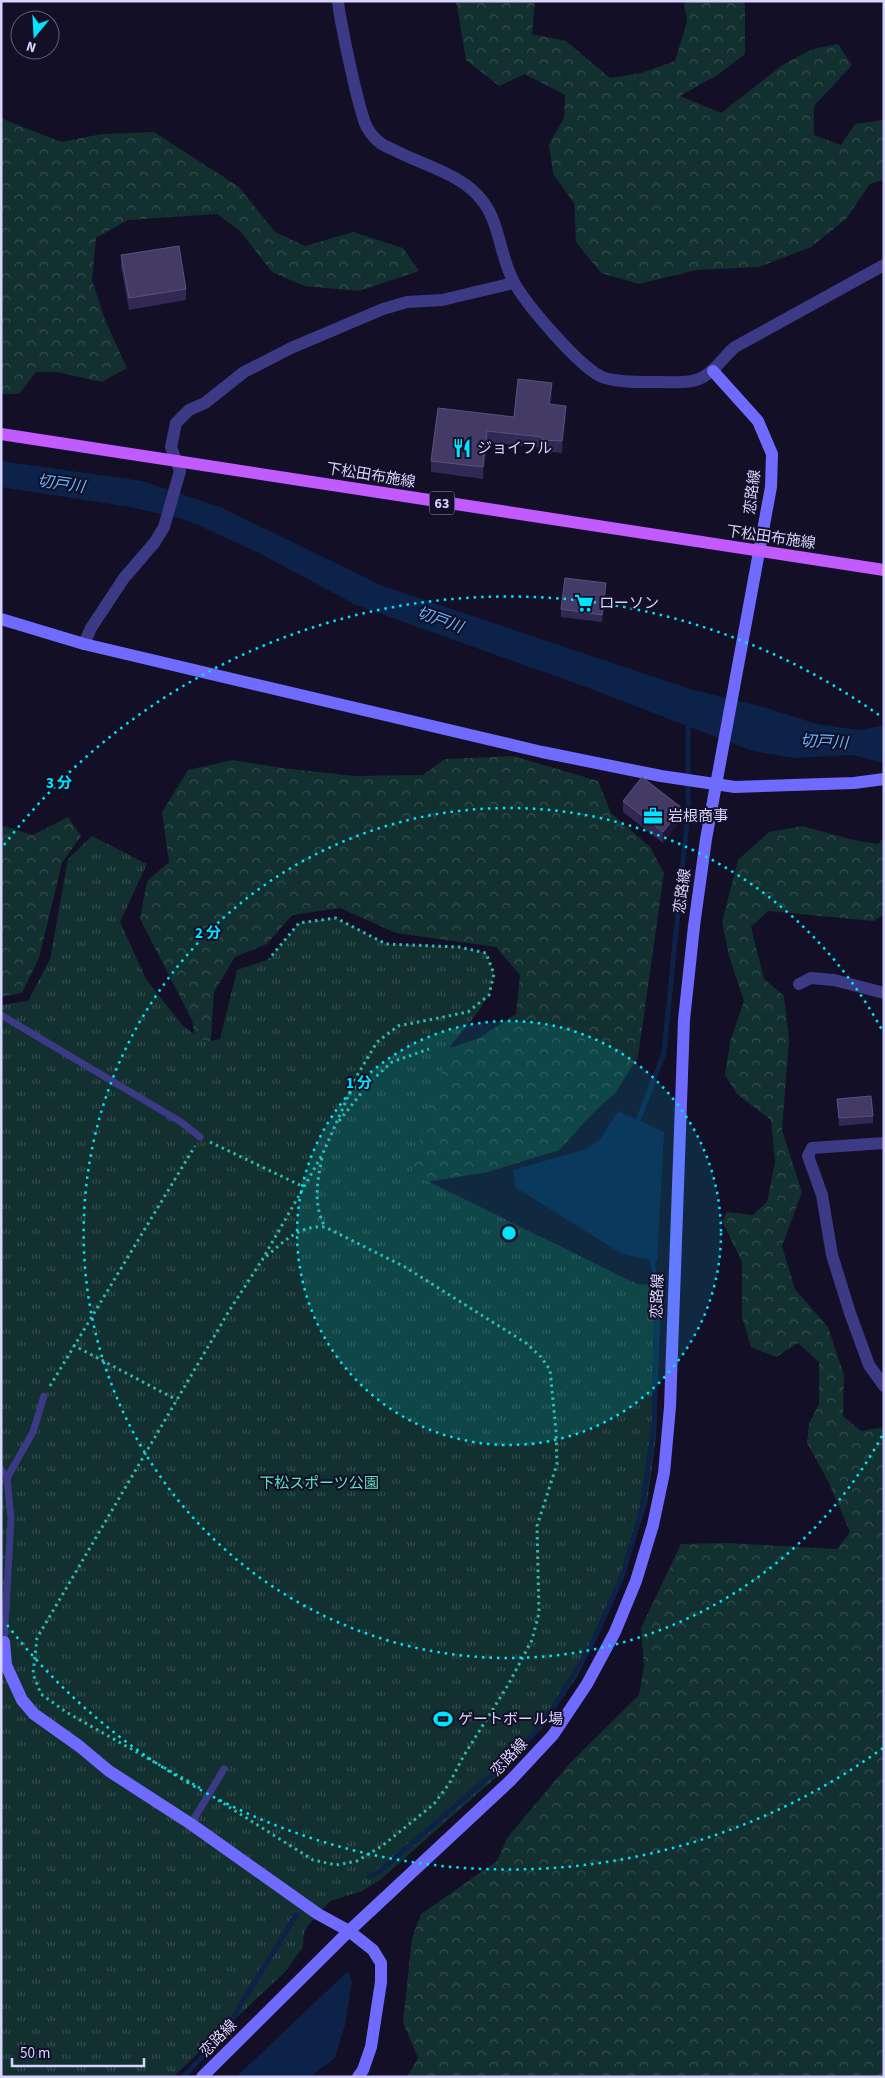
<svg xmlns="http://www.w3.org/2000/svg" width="885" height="2078" font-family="'Source Sans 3','Noto Sans JP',sans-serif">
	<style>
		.forest { fill: url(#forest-crowns) }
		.park { fill: url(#park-tufts) }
		.water { fill: #0c2248 }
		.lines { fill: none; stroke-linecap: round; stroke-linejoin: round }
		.stream { stroke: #0c2248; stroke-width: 5 }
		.path { stroke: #2fb8b0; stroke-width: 3; stroke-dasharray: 2.5 4; stroke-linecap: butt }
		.lane { stroke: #3d3a85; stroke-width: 7 }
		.street { stroke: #3d3a85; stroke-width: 12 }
		.secondary { stroke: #6f6bff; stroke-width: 12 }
		.primary { stroke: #c25bff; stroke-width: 12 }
		.wall { fill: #312854 }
		.shaded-wall { fill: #1d163a }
		.building { fill: #433a66; stroke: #5a527e }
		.ring { fill: none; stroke: #00e5ff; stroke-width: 2.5; stroke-dasharray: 2.5 5 }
		.labels { text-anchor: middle; stroke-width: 4; stroke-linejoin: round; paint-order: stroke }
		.shield { fill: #130f26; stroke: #9e99be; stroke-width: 1 }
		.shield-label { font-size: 14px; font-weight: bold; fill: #d9d4ff }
		.poi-label { font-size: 15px; fill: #d9d4ff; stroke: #130f26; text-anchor: start }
		.street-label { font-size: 15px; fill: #d9d4ff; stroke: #130f26 }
		.park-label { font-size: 15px; fill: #5fe0c0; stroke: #130f26 }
		.water-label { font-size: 16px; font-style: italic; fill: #62b6ff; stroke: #130f26 }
		.centre { fill: #00e5ff; stroke: #130f26; stroke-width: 2.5 }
		.ring-label { font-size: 15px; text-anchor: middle; font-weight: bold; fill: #00e5ff; stroke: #130f26; stroke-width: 4; stroke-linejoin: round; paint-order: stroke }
	</style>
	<defs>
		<pattern id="forest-crowns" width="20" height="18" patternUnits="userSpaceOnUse" patternTransform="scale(1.25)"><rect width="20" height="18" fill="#12302f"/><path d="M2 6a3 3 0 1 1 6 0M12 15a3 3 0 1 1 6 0" fill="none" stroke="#344d4e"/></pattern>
		<pattern id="park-tufts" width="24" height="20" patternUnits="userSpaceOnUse" patternTransform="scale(1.25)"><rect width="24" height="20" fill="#12302f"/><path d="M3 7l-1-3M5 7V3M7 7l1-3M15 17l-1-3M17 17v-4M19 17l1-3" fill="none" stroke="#344d4e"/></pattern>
	</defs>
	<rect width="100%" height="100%" fill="#130f26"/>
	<g class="forest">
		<path d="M456,1H535L532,34L566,41L610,78L641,73L675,61L687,22L684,1H743L745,5V54L719,74L680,96L721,113L784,64L813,49L838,44L852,65L814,106V135L841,145L855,124L884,120V180L870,184L846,219L811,247L759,267L696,270L639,284L601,273L576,242L574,203L553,174L549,144L564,118L565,95L525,74L499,86L466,60Z"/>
		<path d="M1,116L3,119L61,142L102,134L154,132L239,187L275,232L305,246L353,232L403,248L419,271L359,291L304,286L272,272L240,231L217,214L128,220L96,238L92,280L105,320L127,368L102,382L57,372H36L19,394H1Z"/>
		<path d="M513,756L598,781L611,813L650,847L664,873L638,1057L616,1092L595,1111L559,1150L488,1172L408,1185L427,1056L479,1038L516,1014L520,975L496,947L396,933L340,908L292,915L267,944L235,957L214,992L210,1054L198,1052L192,1020L140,919L147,881L169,862L162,812L188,770L232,760L283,768L354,776L423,775L445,759Z"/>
		<path d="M68,817L81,836L62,863L39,958L22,993L1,997V825L33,835Z"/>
		<path d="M803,826L853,840L878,844L884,837V915L873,921L768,911L751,927L764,979L784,996L789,1040L782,1130L802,1192L782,1246L795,1289L828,1327L844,1375L843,1416L861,1431L884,1427V2077H407L418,2058L403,2022L412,1938L421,1914L497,1861L507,1838L569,1764L639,1695L644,1666L641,1628L681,1544L727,1543L837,1549L850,1532L829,1483L807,1443L809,1424L819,1404V1362L798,1343L776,1357L751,1347L742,1317V1262L722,1221L727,1212L753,1215L767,1202L775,1162L771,1120L737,1094L725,1075L730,1042L744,1001L729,956L722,922L738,860L769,832Z"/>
	</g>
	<path class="park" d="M92,836L147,864L120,922L146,979L183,1026L206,1042L220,1039L237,970L269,959L299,923L336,918L386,944L459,947L486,953L494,974L489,995L475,1016L451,1045L428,1112L411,1173L637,1284L661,1285L656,1436L647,1503L631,1553L606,1618L578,1675L543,1727L503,1771L380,1880L362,1891L330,1901L307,1927L304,1933L303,1947L285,1972L173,2077H1V1005L28,1001L50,959L68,859Z"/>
	<g class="water">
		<path d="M1,461L142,481L220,507L383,586L690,689L767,708L817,724L859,730L884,725V761L880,762L852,755L794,758L752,751L586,687L356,605L257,552L184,519L130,507L1,487Z"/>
		<path d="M618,1111L664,1132L657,1261L622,1254L515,1187L513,1170L586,1149L599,1141Z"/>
		<path d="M348,1971L352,1981L345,2025L335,2058L310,2077H236Z"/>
	</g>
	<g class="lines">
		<g class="stream">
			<path d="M636,1126L664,1053L688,811V721"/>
			<path d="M369,1877L379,1872L503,1765L526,1743L555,1705L591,1646L622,1577L642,1508L654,1425L657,1287L651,1254"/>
			<path d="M183,2077L221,2037L296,1915"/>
		</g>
		<g class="path">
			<path d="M339,1121L371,1081L392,1062L429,1049"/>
			<path d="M210,1142L304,1187"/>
			<path d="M322,1158C317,1183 313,1204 325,1227"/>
			<path d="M73,1345L177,1400"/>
			<path d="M50,1386L195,1146"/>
			<path d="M200,1788L66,1712L41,1694L33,1674L37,1638L229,1311L262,1260L304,1187L323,1153L358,1074L377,1042L398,1026L468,1012L489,995L494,974L486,953L459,947L386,944L336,918L299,923L269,959"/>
			<path d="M218,1800L313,1860L336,1865L357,1861L382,1846L434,1804L449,1784L463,1757L508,1685L532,1640L539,1613L537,1526L557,1464L556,1431L550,1370L541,1357L526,1343L405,1267L325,1227C297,1225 283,1243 262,1260"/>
		</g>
		<g class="lane">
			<path d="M1,1015L181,1122L200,1137"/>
			<path d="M1,1469L7,1478L11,1518L4,1642L2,1641"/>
			<path d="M7,1478L33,1432L44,1396"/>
			<path d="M191,1824L224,1769"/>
		</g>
		<g class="street">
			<path d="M338,1C339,15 343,29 345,42C351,69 356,97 365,123C367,129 373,137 378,141C382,145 389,148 394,150C424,166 464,174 484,203C501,227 500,259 515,284C527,305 583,372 605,378C623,383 644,382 662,382C675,382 691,384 703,377C716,370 724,356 735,347L884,265"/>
			<path d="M84,644L91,628L124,578L155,542L164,527L180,471L171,447L176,423L189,410L205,403L244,372L262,363L291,348L383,309L407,302L442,300L514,283"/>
			<path d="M799,984L811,978L834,980L884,993"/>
			<path d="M884,1143L812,1148L808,1156L822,1195L832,1255L850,1313L869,1365L884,1386"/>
		</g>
		<g class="secondary">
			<path d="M1,619L84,644L542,752L661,776L735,787L854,783L884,779"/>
			<path d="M4,1642L6,1665L22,1700L34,1714L79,1746L109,1771L191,1824L318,1914L349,1931L373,1950L381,1963V1982L371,2047L363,2070L358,2077"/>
			<path d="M202,2077L349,1931L511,1780L553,1735L587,1684L615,1632L636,1581L653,1525L664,1473L670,1407L684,1020L694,926L706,839L771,487L772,454L758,421L713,371"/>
		</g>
		<path class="primary" d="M1,434L884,570"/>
	</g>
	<g class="wall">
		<path d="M121,255L186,289V300L129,310L121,267Z"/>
		<path d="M552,394L551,404L566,417L562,453L542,451V448L487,442L483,479L431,472V461L514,417Z"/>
		<path d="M606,591L602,622L561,617V609Z"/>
		<path d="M623,801L682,819L663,843L623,812Z"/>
		<path d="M837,1099L873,1116V1123L839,1126Z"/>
	</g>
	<g class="shaded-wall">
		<path d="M552,383V394L549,415V404Z"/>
		<path d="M566,406V417L562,453V441Z"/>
		<path d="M487,431V442L483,479V467Z"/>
		<path d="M606,583V591L602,622V615Z"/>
		<path d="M682,808V819L663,843V832Z"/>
	</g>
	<g class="building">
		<path d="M179,246L186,289L129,298L121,255Z"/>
		<path d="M518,379L552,383L549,404L566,406L562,441L542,440V437L487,431L483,467L431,461L438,408L514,417Z"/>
		<path d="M565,578L606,583L602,615L561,609Z"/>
		<path d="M642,777L682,808L663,832L623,801Z"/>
		<path d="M871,1096L873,1116L839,1118L837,1099Z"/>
	</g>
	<circle cx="509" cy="1233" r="212" fill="#00e5ff" fill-opacity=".12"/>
	<g class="ring">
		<circle cx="509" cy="1233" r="212"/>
		<path d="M882 1436A425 425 0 1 1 882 1030"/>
		<path d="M883 1748A637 637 0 0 1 4 1621M4 845A637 637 0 0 1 883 718"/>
	</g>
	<defs>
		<g id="restaurant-bare" transform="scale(1.5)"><path d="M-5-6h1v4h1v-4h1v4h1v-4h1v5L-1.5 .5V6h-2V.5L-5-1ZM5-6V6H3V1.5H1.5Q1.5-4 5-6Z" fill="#00e5ff" stroke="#130f26" stroke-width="2.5" paint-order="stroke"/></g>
		<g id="supermarket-bare" transform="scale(1.5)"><path d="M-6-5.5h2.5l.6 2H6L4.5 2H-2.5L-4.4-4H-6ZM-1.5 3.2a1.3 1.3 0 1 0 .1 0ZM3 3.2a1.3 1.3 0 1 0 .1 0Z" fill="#00e5ff" stroke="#130f26" stroke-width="2.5" paint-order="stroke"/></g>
		<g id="office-bare" transform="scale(1.5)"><path d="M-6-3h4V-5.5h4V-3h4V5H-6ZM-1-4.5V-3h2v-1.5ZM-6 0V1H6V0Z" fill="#00e5ff" stroke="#130f26" stroke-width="2.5" paint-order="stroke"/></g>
		<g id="stadium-bare" transform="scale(1.5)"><path d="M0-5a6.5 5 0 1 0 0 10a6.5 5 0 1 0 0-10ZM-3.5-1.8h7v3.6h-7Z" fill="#00e5ff" stroke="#130f26" stroke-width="2.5" paint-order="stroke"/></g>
	</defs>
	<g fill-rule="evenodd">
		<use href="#restaurant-bare" x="462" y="448"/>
		<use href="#supermarket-bare" x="584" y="603"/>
		<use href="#office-bare" x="653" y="816"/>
		<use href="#stadium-bare" x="443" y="1719"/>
	</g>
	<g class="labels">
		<rect class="shield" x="429.5" y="491.5" width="25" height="23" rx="4"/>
		<g class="shield-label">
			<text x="442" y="508">63</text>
		</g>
		<g class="poi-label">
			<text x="477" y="453">ジョイフル</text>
			<text x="599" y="608">ローソン</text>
			<text x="668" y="821">岩根商事</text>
			<text x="458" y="1724">ゲートボール場</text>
		</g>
		<g class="street-label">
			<text transform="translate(371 475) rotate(9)" y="5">下松田布施線</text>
			<text transform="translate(752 492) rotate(-83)" y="5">恋路線</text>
			<text transform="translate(771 537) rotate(8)" y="5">下松田布施線</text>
			<text transform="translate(682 891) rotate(-82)" y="5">恋路線</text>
			<text transform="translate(657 1296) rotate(-88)" y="5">恋路線</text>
			<text transform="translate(509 1757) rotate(-46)" y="5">恋路線</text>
			<text transform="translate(218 2038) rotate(-45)" y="5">恋路線</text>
		</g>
		<g class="park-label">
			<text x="319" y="1488">下松スポーツ公園</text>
		</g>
		<g class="water-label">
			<text transform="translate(61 483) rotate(8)" y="6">切戸川</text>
			<text transform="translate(440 619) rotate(20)" y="6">切戸川</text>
			<text transform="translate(824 741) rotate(3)" y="6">切戸川</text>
		</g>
	</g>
	<circle cx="509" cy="1233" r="8" class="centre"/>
	<g class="ring-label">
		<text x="59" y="788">3 分</text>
		<text x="208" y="938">2 分</text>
		<text x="359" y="1088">1 分</text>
	</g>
	<rect width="885" height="2078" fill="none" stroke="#d9d4ff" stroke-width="5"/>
	<g transform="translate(35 35) rotate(198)"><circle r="24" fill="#130f26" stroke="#625e7d"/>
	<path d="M0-4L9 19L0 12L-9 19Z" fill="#00e5ff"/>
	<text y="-8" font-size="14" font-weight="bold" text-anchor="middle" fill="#d9d4ff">N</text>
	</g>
	<path d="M12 2058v8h132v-8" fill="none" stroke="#d9d4ff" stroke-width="2.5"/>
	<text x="20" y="2058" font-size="15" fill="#d9d4ff" stroke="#130f26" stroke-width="4" paint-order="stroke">50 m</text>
</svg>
